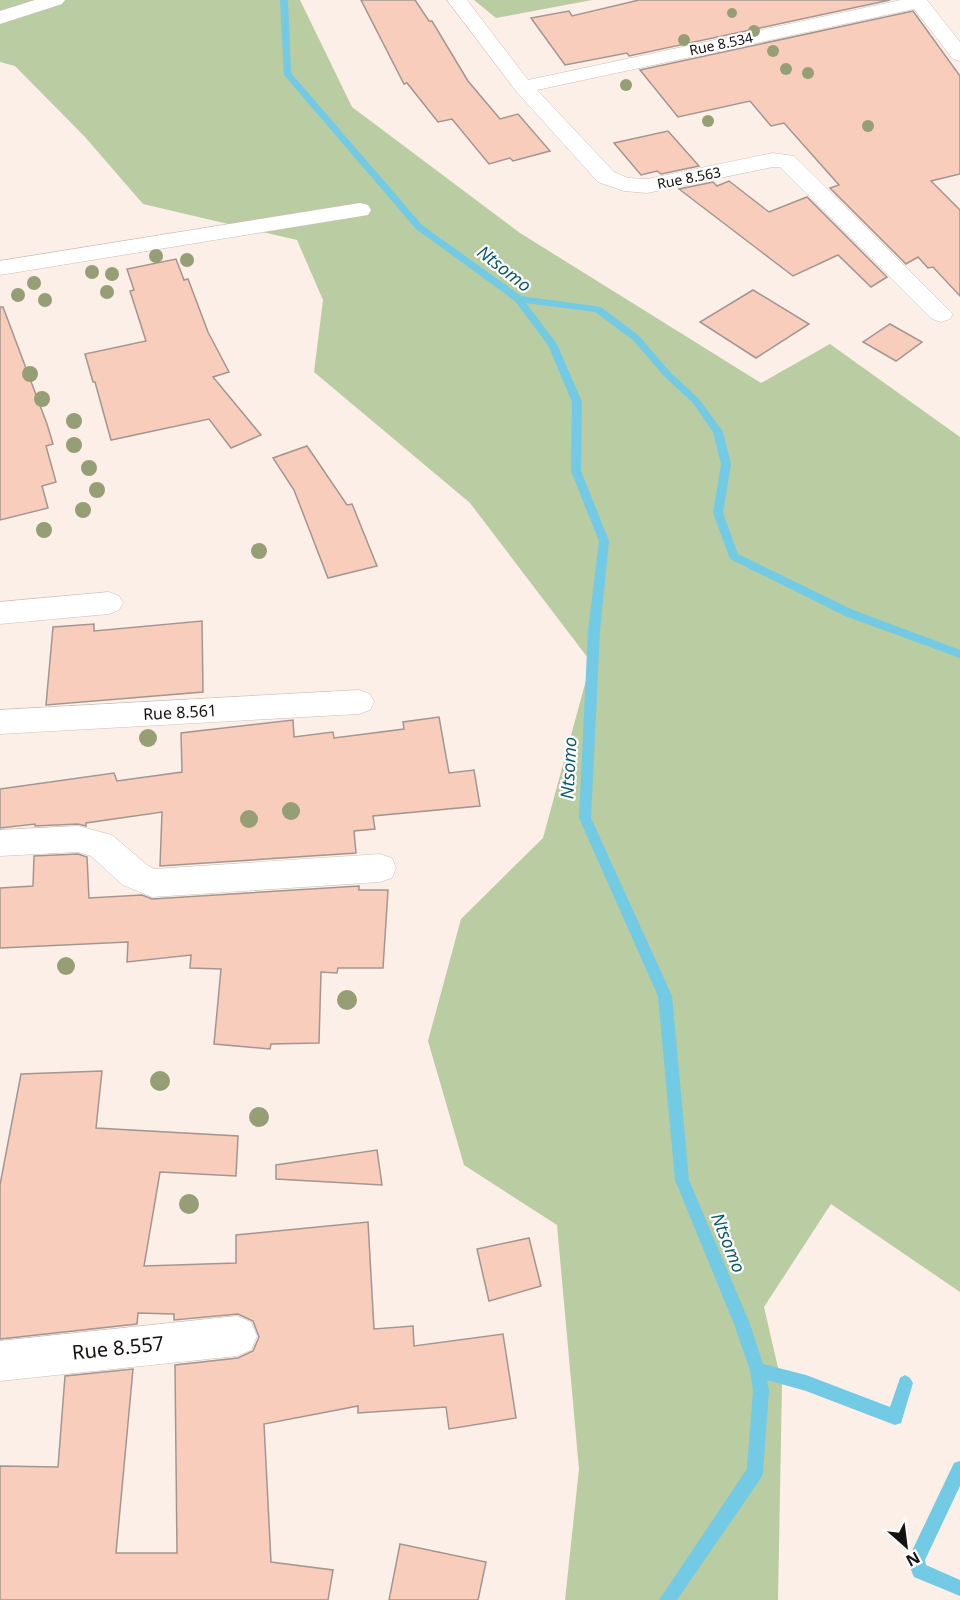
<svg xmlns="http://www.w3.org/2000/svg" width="960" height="1600" font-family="'Noto Sans',sans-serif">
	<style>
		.green { fill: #bacca1 }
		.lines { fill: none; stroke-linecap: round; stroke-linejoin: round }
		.stream { fill: #72cae5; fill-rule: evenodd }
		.building { fill: #f9cdbb; stroke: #a39691; stroke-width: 1.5 }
		.street-casing { stroke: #cbbeb7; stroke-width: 1 }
		.secondary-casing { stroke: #cbbeb7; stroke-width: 1 }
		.street { fill: #fff; fill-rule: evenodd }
		.secondary { fill: #fff; fill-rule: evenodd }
		.tree { fill: #969e75 }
		.labels { text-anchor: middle; stroke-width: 4.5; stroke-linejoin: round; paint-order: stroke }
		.far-street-label { font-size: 14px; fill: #161210; stroke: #fff }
		.street-label { font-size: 16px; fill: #161210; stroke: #fff }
		.water-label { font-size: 18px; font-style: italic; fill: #0d596b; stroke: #fff }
		.near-street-label { font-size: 20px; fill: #161210; stroke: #fff }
	</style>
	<rect width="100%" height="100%" fill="#fcefe8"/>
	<g class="green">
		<path d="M0,0H300L352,107L520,233L761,383L830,344L960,437V1292L831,1204L764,1307L782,1385L778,1600H565L579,1469L557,1225L464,1165L428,1041L461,919L543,838L591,662L470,503L314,372L323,300L297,240L143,204L85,137L15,66L0,62Z"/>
		<path d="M474,0H592L496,18Z"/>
	</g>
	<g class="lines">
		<g class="stream">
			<path d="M280,0H288L291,73L422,225L521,296L601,307L639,336L670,372L699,399L723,432L731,464L723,513L738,554L853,610L960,650V658L845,616L730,559L713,513L721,464L713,432L693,403L664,376L633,340L595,312L526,303L557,344L582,402L581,471L609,541L600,631L591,818L672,996L689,1180L750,1324L763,1364L806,1375L890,1407L900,1378L905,1375L910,1378L913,1383L901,1423L895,1425L806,1391L767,1380L769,1390L763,1472L761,1478L677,1600H659L747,1469L753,1390L750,1370L734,1324L675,1180L658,996L579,818L588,631L599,541L571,471L572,402L548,345L515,301L416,229L284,75Z"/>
			<path d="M960,1461V1486L925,1560L926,1565L960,1580V1596L914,1577L909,1565L911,1553L954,1463Z"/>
		</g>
	</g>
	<g class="building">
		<path d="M361,0H415L429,21H432L468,81L500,119L518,114L550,151L513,161L510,158L489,164L452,119L438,122L407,83L404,84Z"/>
		<path d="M639,0H890L629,56L627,53L565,65L531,18L569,11L572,16Z"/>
		<path d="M913,11L960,76V174L931,181L960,210V296L933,267L928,268L918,257L906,264L830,188L839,185L784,123L771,126L750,101L678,117L640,70Z"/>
		<path d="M668,131L699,166L661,174L657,171L641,175L614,143Z"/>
		<path d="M729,181L769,212L807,197L887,277L871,287L838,255L793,276L679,189L713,182L717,186Z"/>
		<path d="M176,259L184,280L188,279L208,332L229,372L213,377L261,435L231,448L209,419L111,440L95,382H93L85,354L146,341L130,291L134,290L127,269Z"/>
		<path d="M753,290L809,324L756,358L700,322Z"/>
		<path d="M0,307H3L47,424L53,444L46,446L56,482L42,486L48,508L0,520Z"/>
		<path d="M890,324L922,342L896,361L863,342Z"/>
		<path d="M307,446L347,505L352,504L377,566L328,578L294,490L273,458Z"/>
		<path d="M202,621L203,692L46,705L53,627L94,624V631Z"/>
		<path d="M439,717L449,773L474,770L480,806L373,816L375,829L354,831L356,853L160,866L162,812L86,823V826L78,824L35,826V824L0,828V789L114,773L117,781L182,772L181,733L293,720L294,737L333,732L334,738L404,729L403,722Z"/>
		<path d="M78,854L87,857L89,898L142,895L152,899L359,886V890H388L383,968H338L337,973L321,972L319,1043L271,1044L270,1049L214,1044L221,969L190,968L191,955L127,962L128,942L0,948V888L33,886L34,856Z"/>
		<path d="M102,1071L96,1128L238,1136L236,1176L160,1172L144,1266L236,1263V1235L368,1222L374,1329L413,1326L414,1346L503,1334L516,1418L449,1429L446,1407L358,1413V1406L264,1424L271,1562L333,1570L328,1600H0V1466L58,1467L65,1376L133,1369L116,1553H177L175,1365L238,1358L253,1351L259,1337L253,1321L238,1314L174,1320V1314L138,1313L137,1324L0,1339V1185L21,1074Z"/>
		<path d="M377,1150L382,1185L276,1179V1165Z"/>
		<path d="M529,1238L541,1286L489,1301L477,1249Z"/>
		<path d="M400,1544L486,1562L478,1600H389Z"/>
	</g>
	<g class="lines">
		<g class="street-casing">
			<g id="street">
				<path d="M447,0H467L528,80L901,0H927L960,42V61L953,59L914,9L537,90L614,172L628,178L647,179L773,153L794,156L953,314L950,319L941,322L932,319L780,167H773L647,193L624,191L598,182L516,91Z"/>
				<path d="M360,203L368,205L371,210L368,215L0,275V261Z"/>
				<path d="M109,592L119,596L123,603L119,610L109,614L0,624V602Z"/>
				<path d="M359,690L370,694L374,702L370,710L359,714L0,734V710Z"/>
				<path d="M78,826L112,835L147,865L154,869L380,854L392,858L396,868L392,878L380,882L152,897L123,885L91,856L78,852L0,856V830Z"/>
				<path d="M237,1316L251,1322L257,1336L251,1350L237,1356L0,1381V1341Z"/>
			</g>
		</g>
		<g class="secondary-casing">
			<path id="secondary" d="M35,0H65L62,4L0,24V11Z"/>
		</g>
		<use href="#street" class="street"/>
		<use href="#secondary" class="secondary"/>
	</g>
	<g class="tree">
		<circle cx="732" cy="13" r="5"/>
		<circle cx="754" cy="31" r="6"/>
		<circle cx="684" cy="40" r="6"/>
		<circle cx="773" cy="51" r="6"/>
		<circle cx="786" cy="69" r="6"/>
		<circle cx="808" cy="73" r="6"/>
		<circle cx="626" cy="85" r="6"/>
		<circle cx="708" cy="121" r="6"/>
		<circle cx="868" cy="126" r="6"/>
		<circle cx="156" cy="256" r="7"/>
		<circle cx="187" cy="260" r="7"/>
		<circle cx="92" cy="272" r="7"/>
		<circle cx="112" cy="274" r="7"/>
		<circle cx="34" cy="283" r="7"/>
		<circle cx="107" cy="292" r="7"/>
		<circle cx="18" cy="295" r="7"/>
		<circle cx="45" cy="300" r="7"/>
		<circle cx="30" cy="374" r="8"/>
		<circle cx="42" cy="399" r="8"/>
		<circle cx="74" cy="421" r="8"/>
		<circle cx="74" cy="445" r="8"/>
		<circle cx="89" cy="468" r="8"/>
		<circle cx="97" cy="490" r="8"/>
		<circle cx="83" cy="510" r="8"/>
		<circle cx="44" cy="530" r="8"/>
		<circle cx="259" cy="551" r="8"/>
		<circle cx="148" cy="738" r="9"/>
		<circle cx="291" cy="811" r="9"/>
		<circle cx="249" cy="819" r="9"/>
		<circle cx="66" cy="966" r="9"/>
		<circle cx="347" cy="1000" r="10"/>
		<circle cx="160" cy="1081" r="10"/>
		<circle cx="259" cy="1117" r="10"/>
		<circle cx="189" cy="1204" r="10"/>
	</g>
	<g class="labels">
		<g class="far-street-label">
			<text transform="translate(721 44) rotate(-12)" y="5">Rue 8.534</text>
			<text transform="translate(689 178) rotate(-11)" y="5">Rue 8.563</text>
		</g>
		<g class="street-label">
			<text transform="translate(180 712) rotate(-3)" y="6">Rue 8.561</text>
		</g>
		<g class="water-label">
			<text transform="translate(504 269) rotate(38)" y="6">Ntsomo</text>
			<text transform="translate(569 768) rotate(-87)" y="6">Ntsomo</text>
			<text transform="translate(728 1243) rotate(68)" y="6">Ntsomo</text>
		</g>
		<g class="near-street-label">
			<text transform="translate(118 1348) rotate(-6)" y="7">Rue 8.557</text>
		</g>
	</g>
	<g transform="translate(906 1546) rotate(152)" stroke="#ffffff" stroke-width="4.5" paint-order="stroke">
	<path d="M0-4.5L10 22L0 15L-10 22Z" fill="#161210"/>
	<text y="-9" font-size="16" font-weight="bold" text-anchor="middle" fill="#161210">N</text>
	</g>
</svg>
